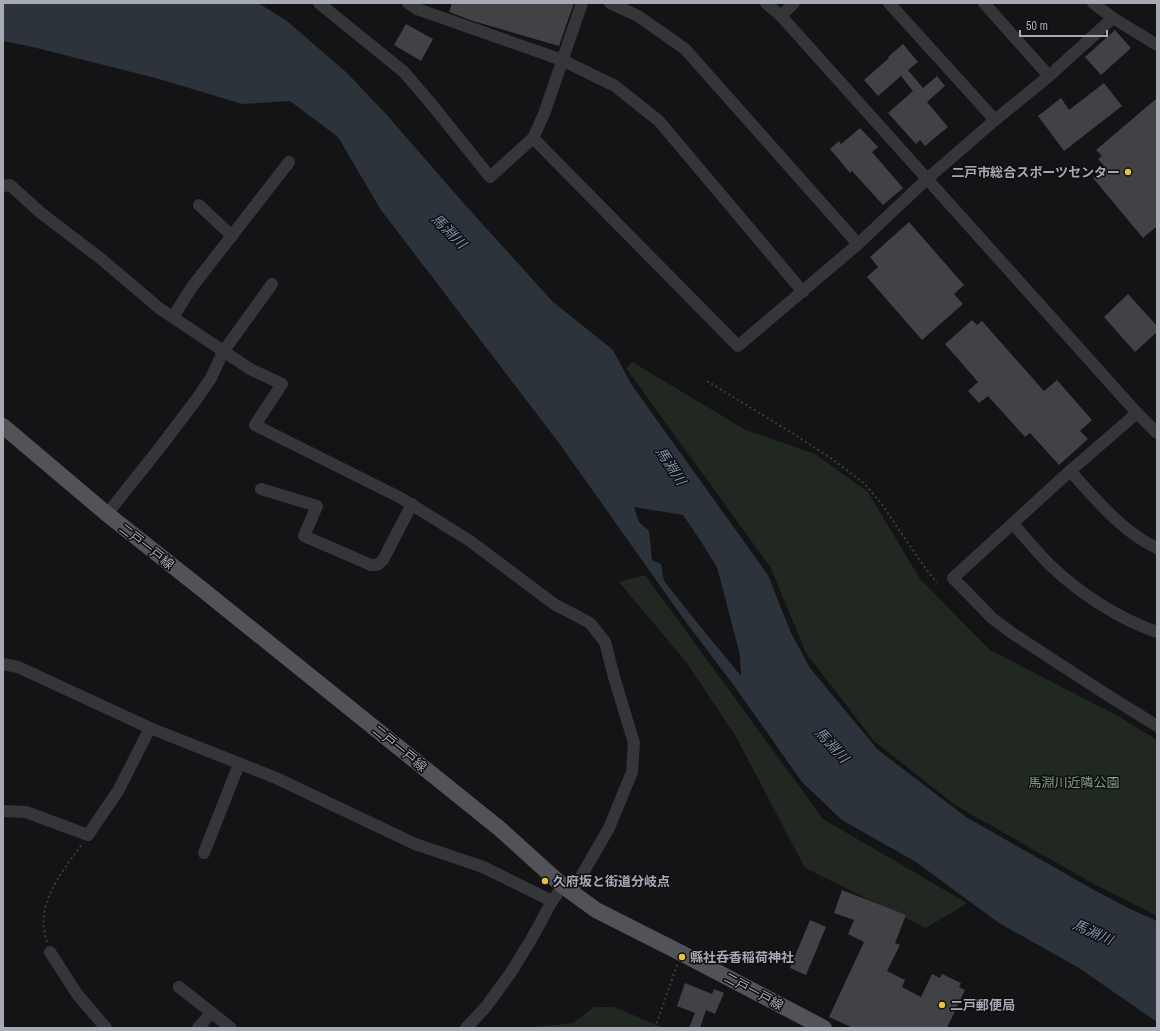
<svg xmlns="http://www.w3.org/2000/svg" width="1160" height="1031" font-family="'Archivo Narrow','Noto Sans JP',sans-serif">
	<style>
		.green { fill: #212822 }
		.water { fill: #2d333b; fill-rule: evenodd }
		.building { fill: #414146 }
		.lines { fill: none; stroke-linecap: round; stroke-linejoin: round }
		.path { stroke: #3c3c41; stroke-width: 2; stroke-dasharray: 2 3; stroke-linecap: butt }
		.minor { stroke: #35363a; stroke-width: 12 }
		.major { stroke: #525259; stroke-width: 16 }
		.poi-dot { fill: #e4c13e; stroke: #0f0f11; stroke-width: 1.5 }
		.labels { text-anchor: middle; stroke-width: 3; stroke-linejoin: round; paint-order: stroke }
		.poi-label { font-size: 13px; font-weight: bold; fill: #a7a9b5; stroke: #0f0f11; text-anchor: start }
		.street-label { font-size: 13px; fill: #a7a9b5; stroke: #0f0f11 }
		.park-label { font-size: 13px; fill: #7f9f85; stroke: #0f0f11 }
		.water-label { font-size: 14px; font-style: italic; fill: #8093ae; stroke: #0f0f11 }
	</style>
	<rect width="100%" height="100%" fill="#141416"/>
	<g class="green">
		<path d="M632,362L746,430L815,454L868,492L920,579L990,650L1118,716L1157,740V916L1094,884L955,805L874,741L806,653L771,568L626,368Z"/>
		<path d="M645,575L823,819L967,903L926,928L805,868L735,735L687,663L619,582Z"/>
		<path d="M594,1007H614L664,1028H524L573,1023Z"/>
	</g>
	<path class="water" d="M3,3H258L287,21L347,73L386,114L459,198L553,302L613,350L631,384L768,575L791,633L810,668L878,750L966,817L1094,890L1130,909L1157,921V1022L1079,968L999,923L916,862L842,820L802,782L735,687L683,618L559,443L381,210L338,137L290,101L242,104L159,79L33,47L3,41ZM634,507L683,515L700,540L717,567L740,655L741,676L695,620L664,581L661,564L652,560L649,531L639,522Z"/>
	<g class="building">
		<path d="M452,3H574L559,46L473,21L449,12Z"/>
		<path d="M406,24L433,39L421,61L394,45Z"/>
		<path d="M1115,30L1131,48L1101,75L1085,57Z"/>
		<path d="M903,44L918,62L908,70L923,88L937,76L945,86L927,102L948,127L925,146L920,140L916,144L888,113L913,91L901,76L878,96L864,80L889,58L888,57Z"/>
		<path d="M1104,83L1122,106L1064,151L1038,116L1061,98L1069,110Z"/>
		<path d="M1157,98V226L1143,238L1093,178L1105,167L1098,159L1102,156L1096,150Z"/>
		<path d="M860,128L878,147L872,152L903,188L883,205L852,171L850,173L830,149L839,141L841,144Z"/>
		<path d="M909,222L964,285L954,294L963,304L922,340L867,277L878,267L870,257Z"/>
		<path d="M1128,294L1157,326V332L1135,352L1104,317Z"/>
		<path d="M972,320L977,325L982,321L1044,391L1057,380L1092,420L1080,431L1088,439L1059,465L1030,433L1025,437L988,396L979,403L968,391L978,382L945,344Z"/>
		<path d="M842,890L906,915L895,943L900,945L887,971L905,980L902,987L921,997L932,974L940,978L942,974L961,983L959,987L965,990L947,1028H853L829,1017L864,942L848,934L854,920L834,913Z"/>
		<path d="M810,920L826,927L806,975L790,968Z"/>
		<path d="M685,983L712,994L714,989L724,993L715,1014L706,1010L700,1028H689L695,1013L677,1006Z"/>
	</g>
	<g class="lines">
		<g class="path">
			<path d="M707,381L797,436L832,459L865,484L883,506L923,565L937,583"/>
			<path d="M47,942C34,904 61,874 82,844"/>
			<path d="M655,1028L677,965"/>
		</g>
		<g class="minor">
			<path d="M319,3L404,72L433,106L490,177L533,138L544,114L582,3"/>
			<path d="M408,3L417,9L562,60L615,86L659,121L803,292"/>
			<path d="M610,3L638,16L685,49L858,244"/>
			<path d="M766,3L781,16L1137,413L1157,433"/>
			<path d="M889,3L995,120"/>
			<path d="M984,3L1049,76"/>
			<path d="M1093,3L1113,18L1157,45"/>
			<path d="M781,16L794,3"/>
			<path d="M533,138L738,346L858,244L927,179L995,120L1049,76L1113,18"/>
			<path d="M3,186L10,185L41,213L100,258L159,308L250,369L282,384L255,425L401,498L470,541L554,604L590,623L605,642L614,677L634,743L632,772L609,828L572,892"/>
			<path d="M199,205L232,236"/>
			<path d="M173,317L192,287L289,162"/>
			<path d="M1137,413L1070,471L953,578L992,618L1012,633L1101,691L1157,726"/>
			<path d="M1070,471C1096,499 1122,532 1157,548"/>
			<path d="M261,489L317,506L304,536L371,565H377L383,560L412,504"/>
			<path d="M107,514L158,450L196,400L211,378L223,352L272,284"/>
			<path d="M1013,524C1025,537 1037,552 1050,565C1079,593 1119,619 1157,632"/>
			<path d="M3,664L18,667L150,728L276,778L415,844L483,867L552,901"/>
			<path d="M3,811L26,812L88,835L118,791L150,728"/>
			<path d="M204,853L239,764"/>
			<path d="M50,952L77,994L106,1028"/>
			<path d="M179,987L231,1028"/>
			<path d="M198,1028L211,1013"/>
			<path d="M466,1028L485,1008L512,971L532,938L552,901L563,886"/>
		</g>
		<path class="major" d="M3,426L107,514L203,590L500,829L563,886L596,910L681,953L824,1028"/>
	</g>
	<g class="poi-dot">
		<circle cx="1128" cy="172" r="4"/>
		<circle cx="545" cy="881" r="4"/>
		<circle cx="682" cy="957" r="4"/>
		<circle cx="942" cy="1005" r="4"/>
	</g>
	<g class="labels">
		<g class="poi-label">
			<text x="1120" y="177" text-anchor="end">二戸市総合スポーツセンター</text>
			<text x="553" y="886">久府坂と街道分岐点</text>
			<text x="690" y="962">縣社呑香稲荷神社</text>
			<text x="950" y="1010">二戸郵便局</text>
		</g>
		<g class="street-label">
			<text transform="translate(147 546) rotate(38)" y="5">二戸一戸線</text>
			<text transform="translate(400 748) rotate(39)" y="5">二戸一戸線</text>
			<text transform="translate(754 991) rotate(28)" y="5">二戸一戸線</text>
		</g>
		<g class="park-label">
			<text x="1074" y="787">馬淵川近隣公園</text>
		</g>
		<g class="water-label">
			<text transform="translate(449 231) rotate(45)" y="5">馬淵川</text>
			<text transform="translate(671 466) rotate(57)" y="5">馬淵川</text>
			<text transform="translate(832 745) rotate(47)" y="5">馬淵川</text>
			<text transform="translate(1093 932) rotate(24)" y="5">馬淵川</text>
		</g>
	</g>
	<rect width="1160" height="1031" fill="none" stroke="#a7a9b5" stroke-width="8"/>
	<path d="M1020 30v6h87v-6" fill="none" stroke="#a7a9b5" stroke-width="2"/>
	<text x="1026" y="30" font-size="12" fill="#a7a9b5" stroke="#0f0f11" stroke-width="3" paint-order="stroke">50 m</text>
</svg>
